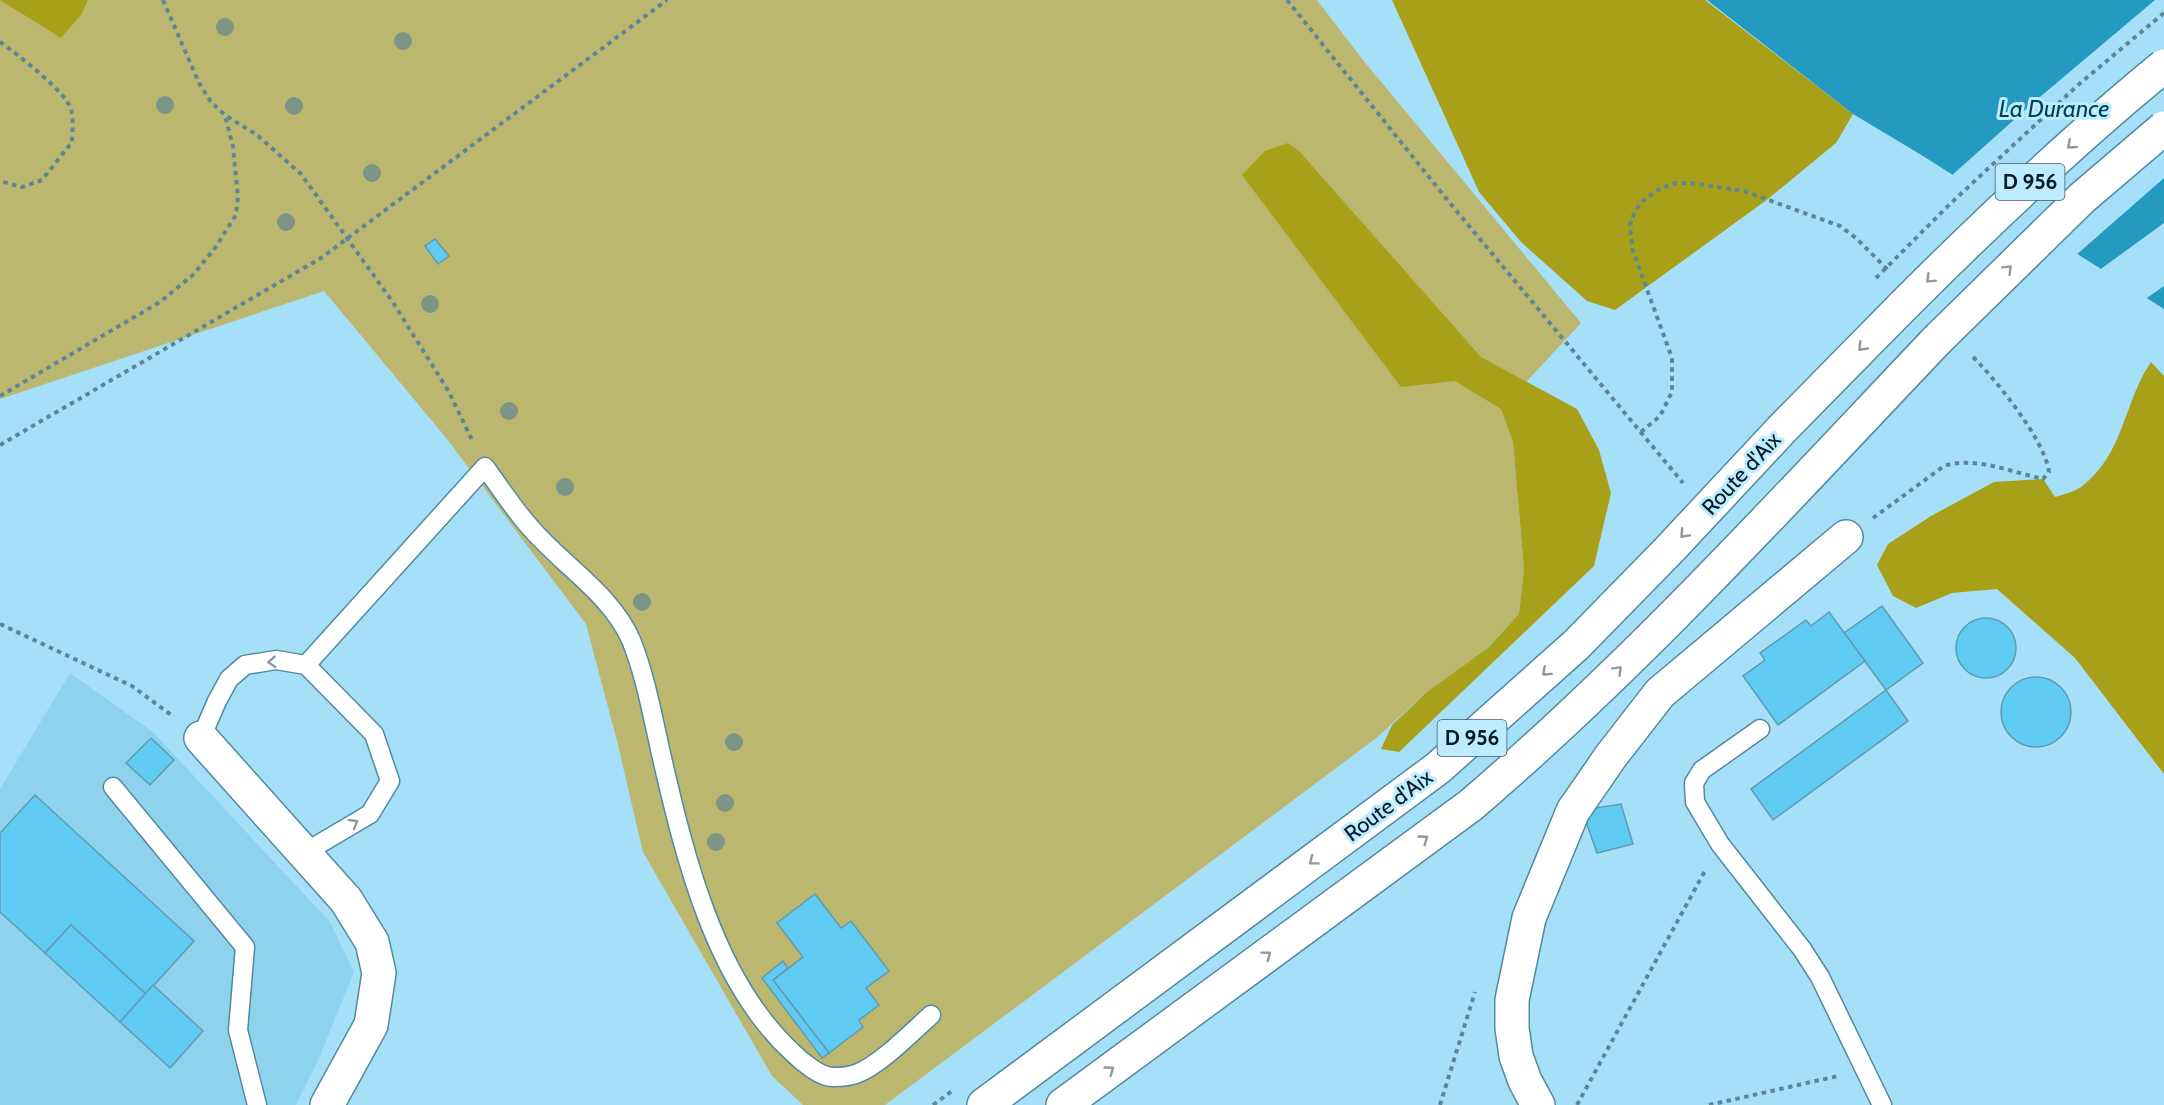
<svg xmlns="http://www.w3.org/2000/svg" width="2164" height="1105" font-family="Cabin,sans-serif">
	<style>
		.built { fill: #8fd2ed }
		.green { fill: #bcb76f }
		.forest { fill: #a9a019 }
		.water { fill: #249ac0 }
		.pier { fill: #a6e0f8 }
		.building { fill: #60cbf2; stroke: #629ab0; stroke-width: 1.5 }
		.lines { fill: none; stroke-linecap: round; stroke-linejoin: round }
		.service-casing { stroke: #528aa0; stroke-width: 21 }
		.minor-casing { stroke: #528aa0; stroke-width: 36 }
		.primary-casing { stroke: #528aa0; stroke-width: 36 }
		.path { stroke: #5d8798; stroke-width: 4; stroke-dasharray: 4.5 4.5; stroke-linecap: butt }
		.service { stroke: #fff; stroke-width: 18 }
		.minor { stroke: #fff; stroke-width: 33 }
		.primary { stroke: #fff; stroke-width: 33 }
		.primary-bridge-casing { stroke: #528aa0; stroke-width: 36; stroke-linecap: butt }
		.path-bridge { stroke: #5d8798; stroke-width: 4; stroke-dasharray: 4.5 4.5; stroke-linecap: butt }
		.primary-bridge { stroke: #fff; stroke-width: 33 }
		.tree { fill: #7d9586 }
		.oneway { stroke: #8f999d }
		.labels { text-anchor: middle; stroke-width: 6; stroke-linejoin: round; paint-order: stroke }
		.shield { fill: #beecff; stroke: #3d5b67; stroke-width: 1.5 }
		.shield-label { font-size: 21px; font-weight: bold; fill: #061d26 }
		.street-label { font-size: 22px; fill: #061d26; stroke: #beecff }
		.water-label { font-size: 24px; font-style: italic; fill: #004357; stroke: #beecff }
	</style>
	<rect width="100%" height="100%" fill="#a6e0f8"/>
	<path class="built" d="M70,673L153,732L330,922L354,972L317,1063L296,1105H0V789Z"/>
	<path class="green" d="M0,0H1317L1363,60L1581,323L1501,409L1513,442L1524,569L1519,614L1489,647L1427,692L1375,739L885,1105H803L772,1076L643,852L617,741L586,624L447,439L324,291L0,399Z"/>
	<g class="forest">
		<path d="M0,0H88L81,15L61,38Z"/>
		<path d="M1392,0H1705L1853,114L1836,143L1768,199L1615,310L1587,301L1521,242L1479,192Z"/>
		<path d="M1288,143L1299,151L1481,357L1577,409L1599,450L1611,493L1594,566L1399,752L1381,749L1392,725L1427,692L1489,647L1519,614L1524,569L1513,442L1501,409L1455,381L1401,387L1242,175L1265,151Z"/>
		<path d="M2151,362L2164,376V774L2075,658L1997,589L1952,593L1916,608L1893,596L1877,565L1888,544L1931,516L1994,482L2043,479L2055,497C2064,494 2074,492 2081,487C2124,455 2123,403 2151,362Z"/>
	</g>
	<path class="water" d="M1707,0H2164V309L1923,156L1853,114Z"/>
	<g class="pier">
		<path d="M2155,0H2164V178L2075,256L1950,177L2034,102Z"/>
		<path d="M2164,223V286L2144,300L2098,271Z"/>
	</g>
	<g class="building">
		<path d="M435,239L449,256L438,264L425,246Z"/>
		<path d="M1882,606L1923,663L1886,690L1844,633Z"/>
		<path d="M1829,612L1865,661L1778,725L1743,676L1765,660L1760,653L1806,620L1811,626Z"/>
		<circle cx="1986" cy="648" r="30"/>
		<circle cx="2036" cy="712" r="35"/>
		<path d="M1886,690L1908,721L1773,820L1751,789Z"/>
		<path d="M151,738L174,760L150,785L126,763Z"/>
		<path d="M35,795L194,941L146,994L71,925L45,953L0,912V833Z"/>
		<path d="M1621,804L1633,844L1597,853L1582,810Z"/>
		<path d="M815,894L841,928L851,921L889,971L866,988L879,1005L859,1020L863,1027L829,1053L773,980L803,957L777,923Z"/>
		<path d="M71,925L146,994L120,1022L45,953Z"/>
		<path d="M783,961L788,968L773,980L829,1053L822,1058L762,978Z"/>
		<path d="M153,985L203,1031L170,1068L120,1022Z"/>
	</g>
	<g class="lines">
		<g class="service-casing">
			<g id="service">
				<path d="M306,665L485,467C504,493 521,520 544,542C573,572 614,600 631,640C646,677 653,719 662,758C685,858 715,981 792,1052C801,1061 821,1078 834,1077C841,1077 850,1076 856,1074C879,1066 912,1032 931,1015"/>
				<path d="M1760,729L1702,770L1694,783L1695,802L1720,844L1802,949L1820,977L1882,1105"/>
				<path d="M201,738L217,701L229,679L245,665L276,660L306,665L374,734L390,781L370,814L304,853"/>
				<path d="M113,787L245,947L238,1030L257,1105"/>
			</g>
		</g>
		<g class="minor-casing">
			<g id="minor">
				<path d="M201,738L346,900L372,942L379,973L371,1025L327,1105"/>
				<path d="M1538,1105L1525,1081L1516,1056L1512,1028V1000L1529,918L1573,811L1611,756L1660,693L1846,537"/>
			</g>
		</g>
		<g class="primary-casing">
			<g id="primary">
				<path d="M984,1105L1438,768L1576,645L1669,550L1782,429L1903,306"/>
				<path d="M1063,1105L1471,805C1637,663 1786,499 1937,340"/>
			</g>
		</g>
		<g class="path">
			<path d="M163,0L199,83L211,102L225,115L257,135L301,174L392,301L449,392L473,442"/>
			<path d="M1287,0L1445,197L1683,483"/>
			<path d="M0,42C16,53 66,92 71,109C74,119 72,133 72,142L42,180L22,187L0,181"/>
			<path d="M0,396L160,302L194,274L215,248L236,215L238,197L233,147L225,115"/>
			<path d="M1641,432L1660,416L1672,392V358L1633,251L1630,225L1635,211L1643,201L1661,188L1676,183H1691L1744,191L1840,226L1856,238L1889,271"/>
			<path d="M0,445L321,258L667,0"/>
			<path d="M1873,518L1944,466C1975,456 2011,472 2043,479L2049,472C2045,440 1994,377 1970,354"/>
			<path d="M0,624L132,686L174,717"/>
			<path d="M933,1105L952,1091"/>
			<path d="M1440,1105L1475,992"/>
			<path d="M1577,1105L1706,869"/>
			<path d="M1709,1105L1838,1076"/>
		</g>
		<use href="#service" class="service"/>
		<use href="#minor" class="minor"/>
		<use href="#primary" class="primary"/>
		<g class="primary-bridge-casing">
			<g id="primary-bridge">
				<path d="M1903,306C1987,222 2072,141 2164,66"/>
				<path d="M1937,340L2082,198L2164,128"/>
			</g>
		</g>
		<path class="path-bridge" d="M1876,278L1950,204L2078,85L2164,13"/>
		<use href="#primary-bridge" class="primary-bridge"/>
	</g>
	<g class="tree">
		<circle cx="225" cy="27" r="9"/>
		<circle cx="403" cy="41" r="9"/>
		<circle cx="165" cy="105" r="9"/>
		<circle cx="294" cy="106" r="9"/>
		<circle cx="372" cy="173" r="9"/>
		<circle cx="286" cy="222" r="9"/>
		<circle cx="430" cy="304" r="9"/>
		<circle cx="509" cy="411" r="9"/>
		<circle cx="565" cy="487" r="9"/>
		<circle cx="642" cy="602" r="9"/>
		<circle cx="734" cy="742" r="9"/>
		<circle cx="725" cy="803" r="9"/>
		<circle cx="716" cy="842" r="9"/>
	</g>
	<defs><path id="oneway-chevron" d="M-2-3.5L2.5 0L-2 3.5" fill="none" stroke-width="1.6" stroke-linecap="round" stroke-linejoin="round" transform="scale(1.5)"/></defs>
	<g class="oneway">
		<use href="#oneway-chevron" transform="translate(2071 145) rotate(139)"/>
		<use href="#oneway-chevron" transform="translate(2008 269) rotate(-45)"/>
		<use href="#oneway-chevron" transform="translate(1930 279) rotate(135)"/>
		<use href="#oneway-chevron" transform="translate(1862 347) rotate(134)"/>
		<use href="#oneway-chevron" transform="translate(1684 534) rotate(133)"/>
		<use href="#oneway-chevron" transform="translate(272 662) rotate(176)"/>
		<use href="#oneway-chevron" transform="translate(1618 670) rotate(-45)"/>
		<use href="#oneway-chevron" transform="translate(1546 672) rotate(138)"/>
		<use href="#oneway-chevron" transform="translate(354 823) rotate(-30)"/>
		<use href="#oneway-chevron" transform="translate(1424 839) rotate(-36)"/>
		<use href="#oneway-chevron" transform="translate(1313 861) rotate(143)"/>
		<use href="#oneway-chevron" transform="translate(1267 955) rotate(-37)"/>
		<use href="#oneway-chevron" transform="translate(1110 1070) rotate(-36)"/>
	</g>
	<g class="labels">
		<g class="shield">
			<rect x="1995.5" y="164" width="69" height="36" rx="4.5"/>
			<rect x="1437.5" y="720" width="69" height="36" rx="4.5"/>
		</g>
		<g class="shield-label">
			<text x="2030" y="189">D 956</text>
			<text x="1472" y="745">D 956</text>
		</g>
		<g class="street-label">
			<text transform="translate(1741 473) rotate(-47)" y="8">Route d'Aix</text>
			<text transform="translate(1388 805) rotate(-37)" y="8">Route d'Aix</text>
		</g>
		<g class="water-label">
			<text x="2054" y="117">La Durance</text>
		</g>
	</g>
</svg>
